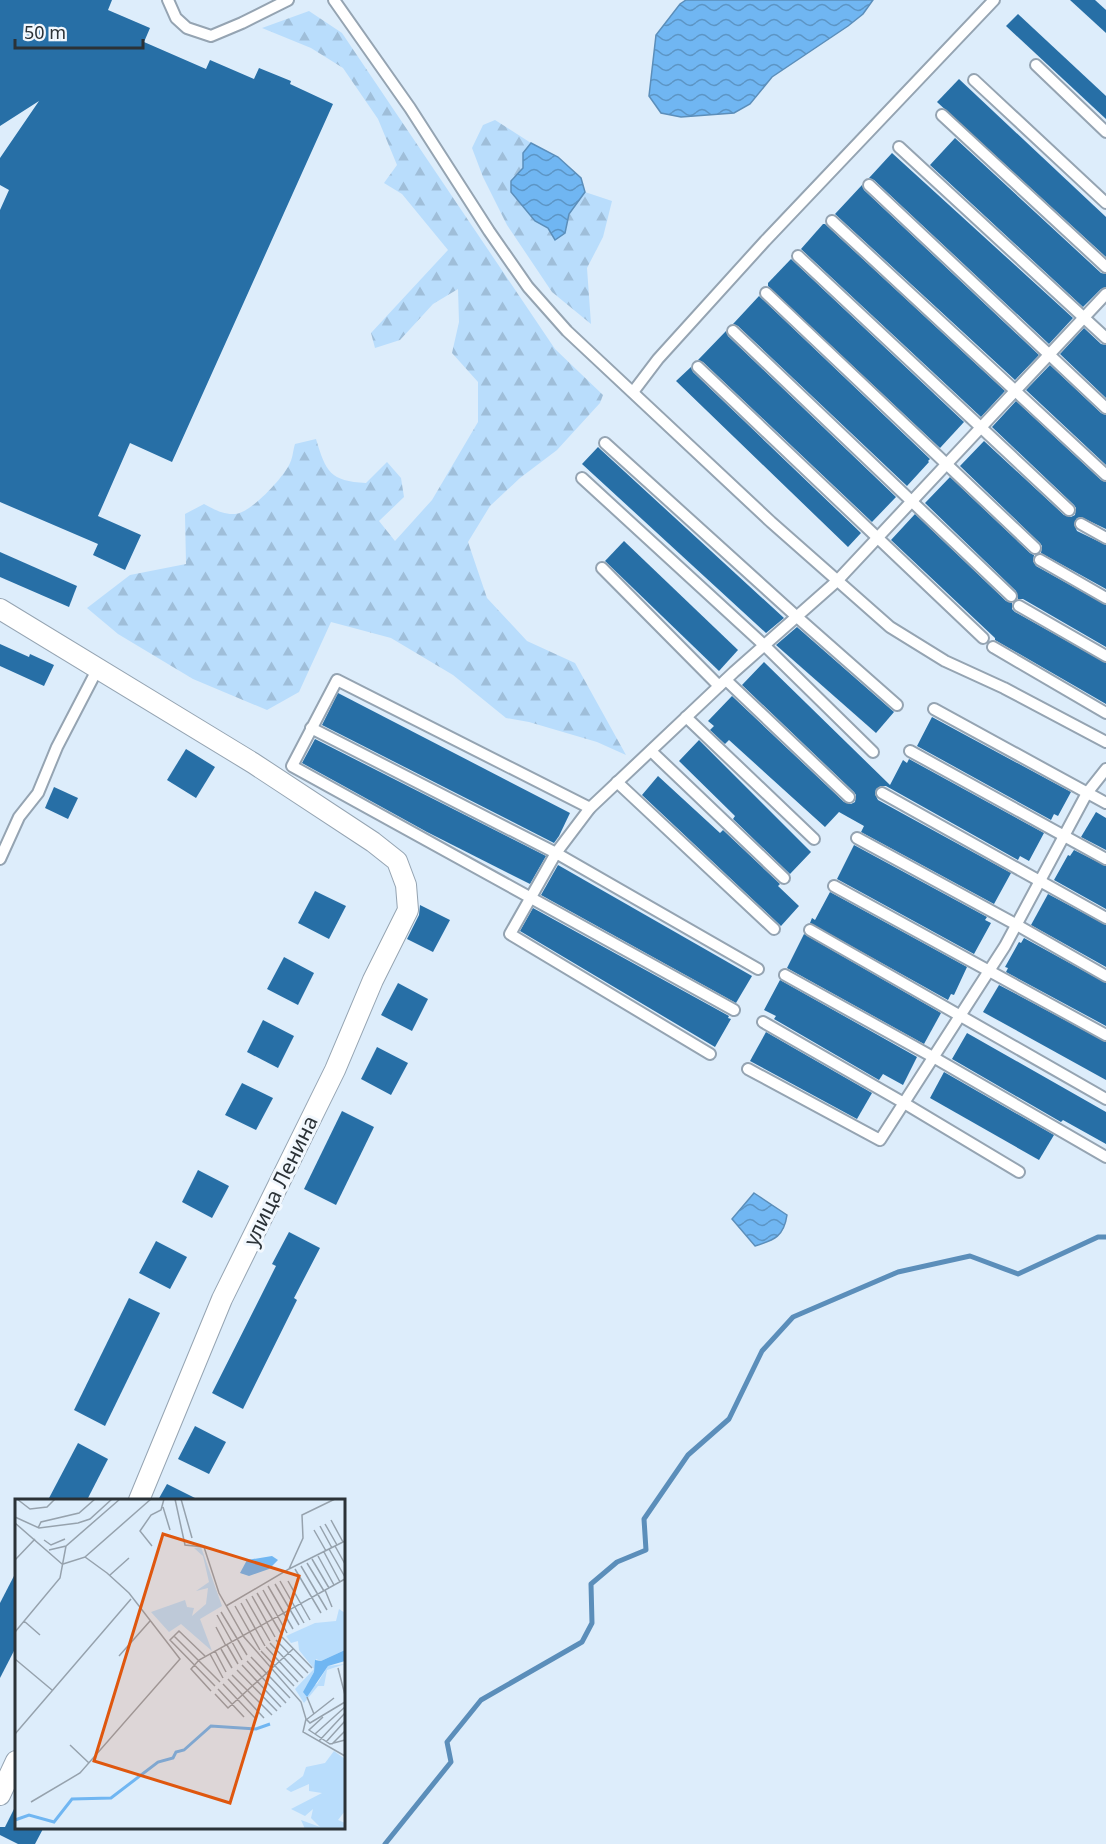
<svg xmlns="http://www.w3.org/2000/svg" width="1106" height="1844" font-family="'Noto Sans',sans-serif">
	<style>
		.forest { fill: url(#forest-firs) }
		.water { fill: url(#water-waves); stroke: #5b8eba; stroke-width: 1.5 }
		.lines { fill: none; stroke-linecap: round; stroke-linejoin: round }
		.stream { stroke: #5b8eba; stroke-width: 5 }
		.building { fill: #276fa6 }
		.service-casing { stroke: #95a4b2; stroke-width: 14 }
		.minor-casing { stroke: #95a4b2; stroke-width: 22 }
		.service { stroke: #fff; stroke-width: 10 }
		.minor { stroke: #fff; stroke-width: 20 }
		.labels { text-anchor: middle; stroke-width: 6; stroke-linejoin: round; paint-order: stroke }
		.street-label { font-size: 21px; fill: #2b3237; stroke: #f2f8fe }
		.inset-river { fill: none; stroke: #70b6f2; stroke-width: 3 }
		.inset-road { fill: none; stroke: #96a2ad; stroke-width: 1.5 }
		.view { fill: #df570e; fill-opacity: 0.15; stroke: #df570e; stroke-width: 3 }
		.inset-edge { fill: none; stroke: #2b3237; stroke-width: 3 }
	</style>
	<defs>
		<pattern id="forest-firs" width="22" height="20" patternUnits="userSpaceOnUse" patternTransform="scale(1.5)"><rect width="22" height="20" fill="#b9ddfc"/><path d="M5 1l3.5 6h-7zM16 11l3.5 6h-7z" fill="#9fbed9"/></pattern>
		<pattern id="water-waves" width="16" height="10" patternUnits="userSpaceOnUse" patternTransform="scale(1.5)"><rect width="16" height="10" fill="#70b6f2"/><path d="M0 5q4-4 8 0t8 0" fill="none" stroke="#5c95c5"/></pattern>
	</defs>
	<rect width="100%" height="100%" fill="#ddedfb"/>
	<g class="forest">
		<path d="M309,11L342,33L555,349L603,395L600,403L557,450L520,478L490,506L468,542L487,598L527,641L575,663L626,755L597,742L529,722L506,718L453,675L391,638L331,622L299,692L267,710L193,679L118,634L87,608L130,575L186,564L185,514L204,504C213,509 224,515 235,514C251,513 284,477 290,463C293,457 293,450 295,444L316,439C326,472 330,481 366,483L387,462L401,478L404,497L379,521L395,541L432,500L478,422V382L452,353L459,322L458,289L433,304L400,340L375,348L371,333L448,250L402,194L384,183L397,165L378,119L343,68L311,48L262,28Z"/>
		<path d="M495,120L531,143L523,153V168L511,181L535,221L565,233L569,214L585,192L612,201L603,237L587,268L591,324L552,292L507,225L483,177L472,148L483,125Z"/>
	</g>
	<g class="water">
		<path d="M686,0H873L863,14L848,26L772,77L750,104L734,113L681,117L661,113L649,96L656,35L680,4Z"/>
		<path d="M531,143L558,157L581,178L585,192L569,214L565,233L555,240L548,228L535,221L511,192V181L523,168V153Z"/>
		<path d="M754,1193L787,1215C784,1236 775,1240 755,1246L732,1219Z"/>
	</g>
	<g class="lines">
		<path class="stream" d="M385,1844L451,1762L447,1742L481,1700L582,1642L592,1623L591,1584L617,1562L646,1550L644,1519L688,1455L729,1419L762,1351L793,1317L898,1272L970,1256L1018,1274L1098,1237H1106"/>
	</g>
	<g class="building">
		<path d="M0,0H112L108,10L150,28L144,42L206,69L210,60L254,79L259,68L291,81L290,84L333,104L172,462L130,443L98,516L141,535L125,570L93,555L98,544L0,502V210L9,190L0,185V158L39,101L0,126Z"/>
		<path d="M1070,0H1095L1106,10V33Z"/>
		<path d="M1018,14L1106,96V119L1006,26Z"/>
		<path d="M959,79L1106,217V257L937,102Z"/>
		<path d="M955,138L1101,273L1106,274V287L1101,289L1083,307L930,165Z"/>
		<path d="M892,153L1073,318L1049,344L874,180L869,178Z"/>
		<path d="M862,185L864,190L1039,355L1015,380L835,214Z"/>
		<path d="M823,224H825L1005,391L981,417L801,249Z"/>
		<path d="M791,259L964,422L940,448L768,286V283Z"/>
		<path d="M759,296L930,459L928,461L929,462L907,486L738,326L733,324Z"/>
		<path d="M1084,328L1101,344L1106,345V398L1060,354Z"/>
		<path d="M726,331L728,336L896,497L872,522L703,362L698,360Z"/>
		<path d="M1050,365L1101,413L1106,415V465L1026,390Z"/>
		<path d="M691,367L693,372L861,533L848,547L676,381Z"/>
		<path d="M1016,401L1101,480L1106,482V529L1081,517L1077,518L1074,524L1077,531L1106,545V589L1041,553L1042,546L1040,543L960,466L984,441L1064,515L1071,517L1075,515L1076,508L1074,505L992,427Z"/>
		<path d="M598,447L600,449L784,618L766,633L582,464Z"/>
		<path d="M950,477L1030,553L1034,555L1033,561L1036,566L1106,605V647L1023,599H1018L1016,591L925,503Z"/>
		<path d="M915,514L1006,601L1012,603V609L1015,612L1106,663V704L995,640V638L891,540Z"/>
		<path d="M624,541L738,650L719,671L605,561Z"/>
		<path d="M0,552L77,586L69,607L0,577Z"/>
		<path d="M797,627L894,712L876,733L776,645Z"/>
		<path d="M0,644L29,657L30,654L54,665L44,686L0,666Z"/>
		<path d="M764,662L890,785L903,760L907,763L909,759L1044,833L1029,861L1020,856L1018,860L886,786H881L876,789L875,794L878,800L1011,873L994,904L861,832L864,826L839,812L825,827L729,740L725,744L710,730L714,726L708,721L732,696L844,802L851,804L855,802L856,795L854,792L742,685Z"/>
		<path d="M338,693L570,813L559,836L554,843L322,725Z"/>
		<path d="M932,717L1071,792L1058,816L1054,814L1051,820L917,746Z"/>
		<path d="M315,739L546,856L530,884L427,832L302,763Z"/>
		<path d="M699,740L811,852L790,874L733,819L735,816L679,761Z"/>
		<path d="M186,749L215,767L196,798L167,780Z"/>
		<path d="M658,776L720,833L723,830L780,884L778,886L799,906L781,926L642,795Z"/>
		<path d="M54,787L78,798L68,819L45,808Z"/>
		<path d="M1096,812L1106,818V850L1081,837Z"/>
		<path d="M854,845L987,917L985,920L991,923L974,954L837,879Z"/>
		<path d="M1074,850L1106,866V909L1054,880L1068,855L1070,856Z"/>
		<path d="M558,865L752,976L736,1003L541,895Z"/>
		<path d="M315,891L346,906L329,939L298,923Z"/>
		<path d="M830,892L967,967L954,995L951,994L948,1000L810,923L812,918L815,920Z"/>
		<path d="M1048,894L1106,925V967L1031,925Z"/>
		<path d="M420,905L450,920L433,952L407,939L419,915Z"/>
		<path d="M533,908L729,1016L728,1018L731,1019L715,1047L520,931Z"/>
		<path d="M804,934L941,1013L924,1044L787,968Z"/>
		<path d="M1024,938L1106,983V1026L1006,972L1008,968L1005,967L1019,942L1021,943Z"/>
		<path d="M284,957L314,973L298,1005L267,989Z"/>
		<path d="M780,980L917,1057L903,1085L883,1074L879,1080L774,1019L776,1016L764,1010Z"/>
		<path d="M398,983L428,999L412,1031L381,1015Z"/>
		<path d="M999,985L1106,1042V1080L983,1012Z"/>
		<path d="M263,1020L294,1036L278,1068L247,1052Z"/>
		<path d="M766,1032L872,1093L857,1119L750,1061Z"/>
		<path d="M967,1033L1106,1112V1144L1063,1120L1061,1122L952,1059Z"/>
		<path d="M377,1047L408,1063L391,1095L361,1079Z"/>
		<path d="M944,1072L1054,1135L1039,1160L930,1098Z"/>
		<path d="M242,1083L273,1098L256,1130L225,1115Z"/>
		<path d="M342,1111L374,1127L336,1205L304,1189Z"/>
		<path d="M198,1170L229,1186L212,1218L182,1202Z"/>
		<path d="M289,1232L320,1248L294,1298L297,1300L243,1409L212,1393L276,1266L272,1264Z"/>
		<path d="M156,1241L187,1257L170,1289L139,1273Z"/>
		<path d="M129,1298L160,1313L105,1426L74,1410Z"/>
		<path d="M195,1426L226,1442L209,1474L178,1459Z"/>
		<path d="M78,1443L108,1459L87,1500H48Z"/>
		<path d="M167,1484L199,1500H158Z"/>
		<path d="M16,1572V1647L0,1678V1603Z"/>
		<path d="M16,1805V1827H44L35,1844H18L0,1835V1827H5Z"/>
	</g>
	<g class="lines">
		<g class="service-casing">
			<g id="service">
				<path d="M168,0L176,18L187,28L211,36L242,23L288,0"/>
				<path d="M334,0L410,108L489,231L528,287L567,331L771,522L890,627L945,661L1004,688L1106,742"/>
				<path d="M1036,65L1106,132"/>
				<path d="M974,80L1106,203"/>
				<path d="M942,115L1106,267"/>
				<path d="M899,147L1106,338"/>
				<path d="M869,185L1106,408"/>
				<path d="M832,221L1106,475"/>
				<path d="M798,256L1069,510"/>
				<path d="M766,293L1035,548"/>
				<path d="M733,331L1011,596"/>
				<path d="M698,367L983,638"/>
				<path d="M633,392L658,359L765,241L994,0"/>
				<path d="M605,443L796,616L897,705"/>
				<path d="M582,478L764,645L873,752"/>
				<path d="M1081,524L1106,538"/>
				<path d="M1040,560L1106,598"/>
				<path d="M602,568L719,686"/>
				<path d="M1019,606L1106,656"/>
				<path d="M993,647L1106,713"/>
				<path d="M726,680L849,797"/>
				<path d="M934,709L1106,803"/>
				<path d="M686,717L814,839"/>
				<path d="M311,728L556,853L758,969"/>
				<path d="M651,751L784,878"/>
				<path d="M910,751L1106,859"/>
				<path d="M617,782L774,929"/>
				<path d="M882,793L1106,918"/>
				<path d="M590,808L337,680L292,766L734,1010"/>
				<path d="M857,838L1017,925L1106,976"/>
				<path d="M0,859L19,817L38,793L57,747L97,670"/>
				<path d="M834,886L1106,1035"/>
				<path d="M810,930L1106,1099"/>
				<path d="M785,975L933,1057L1106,1157"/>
				<path d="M763,1022L904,1103L1019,1172"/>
				<path d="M710,1054L510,934L556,853L590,808L734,672L837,581L1106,294"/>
				<path d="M748,1069L880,1140L1005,946L1087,793L1106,769"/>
			</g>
		</g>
		<g class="minor-casing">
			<g id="minor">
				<path d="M0,609L253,763L373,842L397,861L406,885L408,910L373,980L335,1070L222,1299L139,1500"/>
				<path d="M0,1795L16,1761"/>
			</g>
		</g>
		<use href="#service" class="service"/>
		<use href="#minor" class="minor"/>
	</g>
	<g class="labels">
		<g class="street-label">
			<text transform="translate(281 1181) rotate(-64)" y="7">улица Ленина</text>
		</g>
	</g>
	<g transform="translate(15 1499)">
		<rect width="330" height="330" fill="#ddedfb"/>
		<path d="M186,48L207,107L185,120L197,152L166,125L154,133L136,113L170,101L172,108L179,109L177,117L191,105L193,89L181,92L194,83L188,57L179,49ZM324,110L330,114V151L306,162L301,160L299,173L290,190L302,185L313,167L330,165L312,171L309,187H303L289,204L280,190L299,170L284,151L283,142L276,144L271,137L300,124L321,122ZM319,252L330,260V312L323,321L330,324V330H290L286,321L305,328L296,319L298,310L290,317L276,310L307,294L294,292V285L276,293L271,290L288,277L291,268L310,264Z" fill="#b9ddfc"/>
		<path d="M257,57L263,61L254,70L234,77L225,74L232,61ZM330,151V162L313,167L292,198L288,193L299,173L300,161L306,162Z" fill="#70b6f2"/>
		<path class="inset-river" d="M0,321L14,316L39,323L57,300L96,299L143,263L158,259L161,253L169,251L196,227L241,230L255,225"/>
		<path class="inset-road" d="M2,0L15,10L32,8L40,0M160,0L170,46L189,48L204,94L229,138L286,203L291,220L288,233L330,257M166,0L177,39M148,8L155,31M0,18L24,29L63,24L75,20L97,0M316,21L328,43M0,24L47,65M310,25L322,46M305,27L317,49M23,29L26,23L64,14L80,0M299,31L311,52M29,41L36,46L50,40M137,47L125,32L136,16L146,11L149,0M320,47L330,65M314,50L330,78M34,51L51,47L105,0M309,53L325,83M303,57L319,86M70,58L136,0M297,60L314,89M0,61L20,40M292,64L309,92M286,67L312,111M274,70L330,42M280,70L306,114M95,76L114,59M265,82L289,124M273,82L295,121M260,85L284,126M253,87L278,130M248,91L272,134M310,91L317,108M242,94L267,136M237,97L260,138M231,100L255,142M226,104L250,147M211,107L274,70L288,39L287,16L320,0M220,107L245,151M206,113L232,156M202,116L227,161M9,122L25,136M201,128L211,147M0,133L45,79L51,47M159,137L205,183M267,138L297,169M261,141L293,174M255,144L288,179M212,146L223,165M251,148L283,183M206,150L217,169M200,152L211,173M246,152L279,187M195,155L208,179M104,157L135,122M190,157L164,132L155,141L200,187M236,158L275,199M0,160L37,191M232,162L271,204M227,166L266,208M323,169L330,196M222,171L262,212M217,176L257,216M213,180L249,219M208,185L241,220M203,190L229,218M196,192L176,170L184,161L330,80M200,195L213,209L278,150M292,198L299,215M308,218L294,231L315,245L330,241M291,220L295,224L330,203M291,221L319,199M0,235L116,100M300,235L330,208M304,242L330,214M311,243L330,222M317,245L330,232M55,246L74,264M16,303L65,274L165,160L114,94L92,74L70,58L48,65"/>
		<path class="view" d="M148,35L284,77L215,304L79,262Z"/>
		<rect width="330" height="330" class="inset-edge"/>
	</g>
	<path d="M15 39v9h128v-9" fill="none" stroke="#2b3237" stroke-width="3"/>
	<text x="24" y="39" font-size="18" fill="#2b3237" stroke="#f2f8fe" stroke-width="4.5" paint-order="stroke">50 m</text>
</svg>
